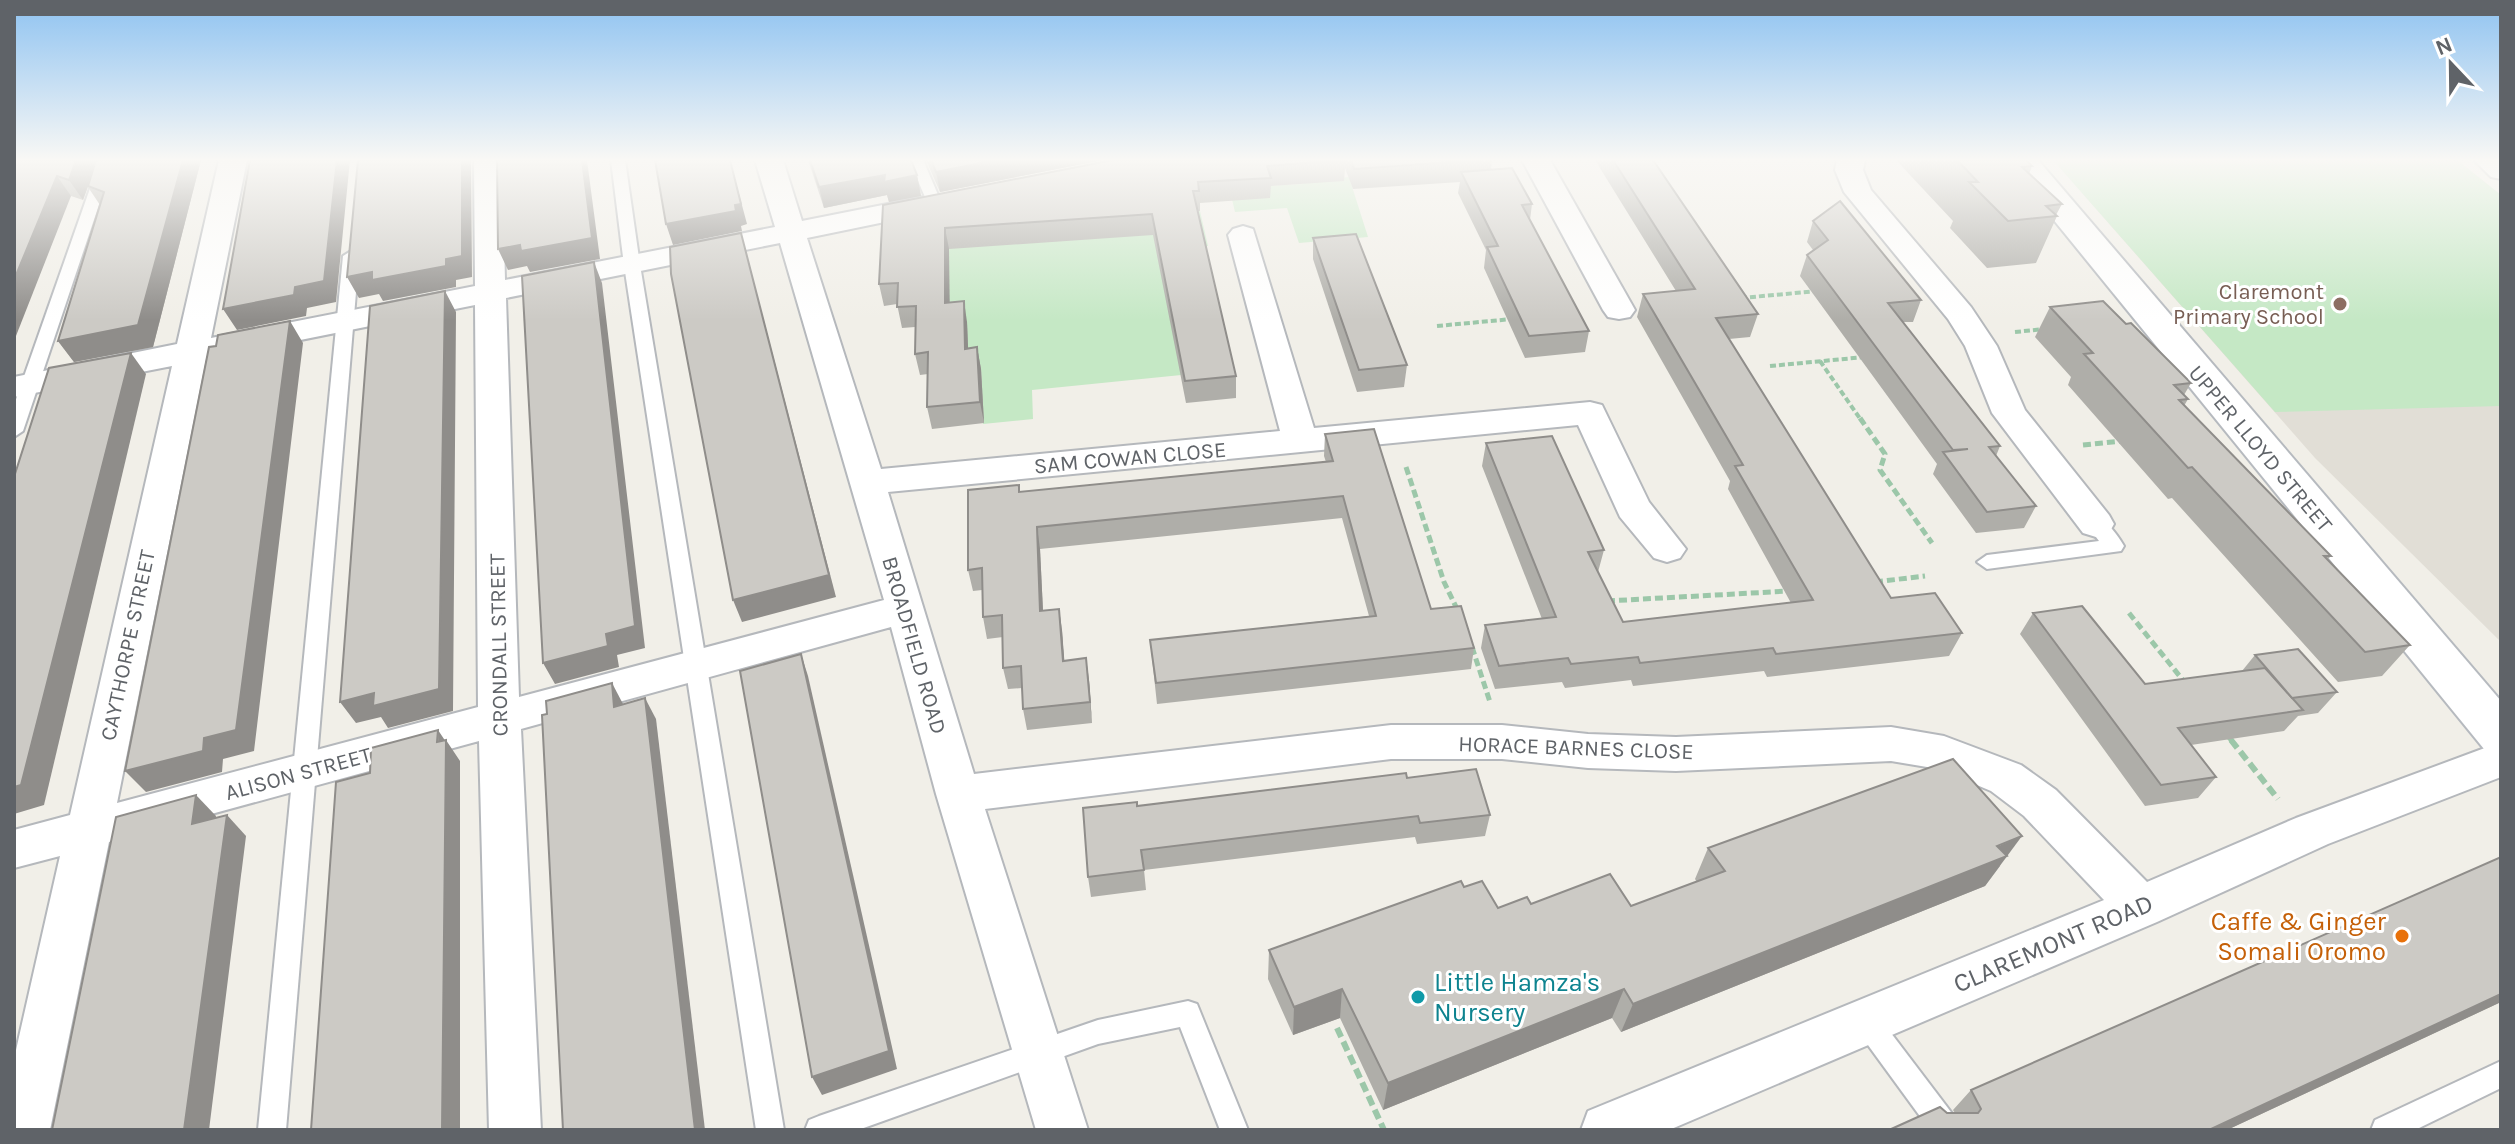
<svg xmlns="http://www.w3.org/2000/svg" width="2515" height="1144" font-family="Karla,sans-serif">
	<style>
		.education { fill: #e1ded6 }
		.green { fill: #c5e8c5 }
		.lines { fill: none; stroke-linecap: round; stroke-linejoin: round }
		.lane-casing { stroke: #b5b8bc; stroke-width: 4 }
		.street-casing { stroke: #b5b8bc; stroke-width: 4 }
		.secondary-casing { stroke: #b6babf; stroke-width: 4 }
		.path-far2 { stroke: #9cc7a9; stroke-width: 4; stroke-dasharray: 6 3; stroke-linecap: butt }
		.path-far1 { stroke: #9cc7a9; stroke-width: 5; stroke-dasharray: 8 4; stroke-linecap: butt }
		.path { stroke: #9cc7a9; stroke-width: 6; stroke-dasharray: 10 5; stroke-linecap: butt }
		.lane { fill: #fff; fill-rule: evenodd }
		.street { fill: #fff; fill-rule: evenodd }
		.secondary { fill: #fff; fill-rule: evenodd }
		.wall { fill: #afaea9 }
		.shaded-wall { fill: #8f8d8a }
		.building { fill: #cccac5; stroke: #8f8d8a; stroke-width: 2 }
		.education-dot { fill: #8d6e63; stroke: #fff; stroke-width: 3 }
		.food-dot { fill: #e8710a; stroke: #fff; stroke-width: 3 }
		.culture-dot { fill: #0f9aa8; stroke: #fff; stroke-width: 3 }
		.labels { text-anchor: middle; stroke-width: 6; stroke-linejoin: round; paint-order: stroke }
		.education-label { font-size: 22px; fill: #785e54; stroke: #fff; text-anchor: end }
		.street-label { font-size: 22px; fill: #5f6368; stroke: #fff }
		.near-food-label { font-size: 26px; fill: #c56008; stroke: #fff; text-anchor: end }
		.near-street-label { font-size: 26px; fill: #5f6368; stroke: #fff }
		.near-culture-label { font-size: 26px; fill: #0d838f; stroke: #fff; text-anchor: start }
	</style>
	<rect width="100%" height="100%" fill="#f1efe8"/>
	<path class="education" d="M2053,160H2457L2501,195V642L2315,458Z"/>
	<g class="green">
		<path d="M2053,160H2457L2501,195V406L2275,412Z"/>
		<path d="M1349,177L1368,237L1299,243L1287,208L1235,212L1231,195L1267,186L1303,184V181Z"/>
		<path d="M1200,211L1208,246L1168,249L1231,370L1032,390L1033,419L983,424L981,369L950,324L932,242L1124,217Z"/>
	</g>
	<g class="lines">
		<g class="lane-casing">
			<g id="lane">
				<path d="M100,160H114L23,431L14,437V405Z"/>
				<path d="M611,160H625L640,265L784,1130H756L624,265Z"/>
				<path d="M909,160H923L942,204L940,207L935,208L928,204Z"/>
				<path d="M351,251L359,256L286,1130H258L343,256Z"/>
				<path d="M2096,517C2108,521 2118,536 2124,546L2121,551L1987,569L1977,562L1987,555L2099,541L2086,524Z"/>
				<path d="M1188,1001L1197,1004L1248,1130H1220L1180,1027L1098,1044L858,1130H805L809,1120L819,1116L1098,1020Z"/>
				<path d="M1866,1009L1875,1012L1957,1120L1961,1130H1930L1857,1030L1853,1021L1857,1012Z"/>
				<path d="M2501,1061V1088L2415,1130H2371L2375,1120Z"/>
			</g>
		</g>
		<g class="street-casing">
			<g id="street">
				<path d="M219,160H247L211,338L475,286L474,160H502L505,280L775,227L755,160H783L802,221L933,195L943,198L947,204L943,210L807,238L881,469L1280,431L1228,235L1233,229L1243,226L1253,229L1314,428L1590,402L1602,405L1649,502L1686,549L1680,558L1667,562L1654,558L1620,517L1578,425L888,492L974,774L1391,725H1502L1588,734L1676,737L1891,727L1944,736L2021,765L2056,790L2147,882L2296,818L2501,742V777L2328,844L2157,922L1669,1130H1581L1588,1111L2104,900L2024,816L1991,791L1939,769L1891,761L1676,771L1588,768L1502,759H1391L985,809L1088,1130H1036L936,794L891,627L521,729L541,1130H489L479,741L109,842L50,1130H14V1059L60,856L14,868V830L70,815L172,366L14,397V377L177,344ZM780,243L884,600L519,697L506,298ZM475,305L478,707L117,803L206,359Z"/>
				<path d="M1522,160H1550L1635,310L1630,317L1619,319L1608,317L1603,310Z"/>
				<path d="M1837,160H1865L1863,170L1871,190L1971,307L1997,346L2025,410L2109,515L2114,524L2109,533L2096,537L2083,533L1992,413L1965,346L1948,319L1844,192L1835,170Z"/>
				<path d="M2474,160H2501V179L2491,177Z"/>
			</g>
		</g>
		<g class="secondary-casing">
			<path id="secondary" d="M2005,160H2038L2501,701V755L2484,749Z"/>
		</g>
		<g class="path-far2">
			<path d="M1741,298L1818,291"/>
			<path d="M1437,326L1512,319"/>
			<path d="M2015,332L2045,329"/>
			<path d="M1820,361L1861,420"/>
			<path d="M1770,366L1865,357"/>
		</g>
		<g class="path-far1">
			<path d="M1860,418L1885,454L1880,470L1932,543"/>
			<path d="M2083,445L2121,441"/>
			<path d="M1406,467L1444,582L1458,611"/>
			<path d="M1875,582L1925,576"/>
			<path d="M1607,601L1789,591"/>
			<path d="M2129,613L2186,684"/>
			<path d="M1472,647L1490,702"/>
			<path d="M2227,735L2233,742"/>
		</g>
		<g class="path">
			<path d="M2231,740L2278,799"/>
			<path d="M1337,1028L1384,1130"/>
		</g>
		<use href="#lane" class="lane"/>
		<use href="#street" class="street"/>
		<use href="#secondary" class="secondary"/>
	</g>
	<g class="wall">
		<path d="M14,160H201L153,347L74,362L58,341L100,205L88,187L83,200L71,196Z"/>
		<path d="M808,160H911L917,175L921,196L889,202L887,195L824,208Z"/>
		<path d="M926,160H1103L940,192Z"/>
		<path d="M1113,160H1492L1491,170L1532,204L1530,220L1589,331L1585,352L1525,358L1484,268L1486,250L1458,193L1460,182L1353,189L1345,168L1344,181L1271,186L1270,198L1200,203V211H1198L1236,376V398L1186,403L1153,235L949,249V302L967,322L968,348L977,347L981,369L984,423L932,429L927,407L928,374L920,375L915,354V327L902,328L897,304L884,306L879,284L883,205Z"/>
		<path d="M1595,160H1653L1758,314L1750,337L1729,339L1891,598L1962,633L1949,656L1767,677L1764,671L1633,686L1631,680L1565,688L1562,682L1495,689L1481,648L1485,625L1542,619L1482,466L1486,443L1604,550L1598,572L1623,622L1791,603L1728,489L1730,481L1637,317L1643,294L1676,291Z"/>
		<path d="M1896,160H2026L2032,166L2029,174L2062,204L2056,215L2057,216L2036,263L1987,268L1950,228L1953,221Z"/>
		<path d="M1813,221L1921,300L1913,322H1903L2000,446L1996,456L2036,506L2024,528L1976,533L1933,474L1937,464L1800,276L1807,255L1813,250L1807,242Z"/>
		<path d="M1313,238L1407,365L1404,387L1357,392L1313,259Z"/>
		<path d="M2050,307L2126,324L2191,383L2184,395L2188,399L2184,406L2331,556L2327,560L2410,645L2382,676L2338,682L2172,498L2168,499L2068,385L2071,377L2035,337Z"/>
		<path d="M1325,434L1431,609L1474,648L1471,669L1157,704L1150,640L1369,616L1342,518L1040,549L1043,611L1062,630L1064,661L1089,680L1092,723L1027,730L1023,709L1022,688L1008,689L1003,668V637L987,639L983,617L982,590L973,591L968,570L1020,492L1326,462L1324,456Z"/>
		<path d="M2033,613L2145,684L2242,671L2255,655L2337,692L2318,713L2298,716L2284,731L2191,745L2216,777L2198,798L2145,806L2020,634Z"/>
		<path d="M1407,778L1490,815L1485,836L1417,844L1415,837L1144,870L1146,890L1091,897L1088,877L1137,806Z"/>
		<path d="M1708,848L2000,866L1985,886L1621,1032L1612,1018L1383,1110L1340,1018L1293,1035L1268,979L1269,950L1464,887L1498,908L1531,904L1631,906L1697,882L1695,879Z"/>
		<path d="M2501,857V1002L2227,1130H1889L1947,1113H1955L1953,1110L1971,1090Z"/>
	</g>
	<g class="shaded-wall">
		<path d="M76,160H97L83,200L69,180Z"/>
		<path d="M183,160H201L153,347L74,362L58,341Z"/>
		<path d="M337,160H350L336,302L307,308L306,316L237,330L223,309L295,287Z"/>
		<path d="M462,160H471L472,277L456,280V287L383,301L379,294L359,298L347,277Z"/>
		<path d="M582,160H587L600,259L530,272L527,266L508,270L498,249L520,245Z"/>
		<path d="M730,160L747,224L741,226L742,231L673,245L666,224Z"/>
		<path d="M996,160H1103L940,192L936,172Z"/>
		<path d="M885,175H917L921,196L889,202L887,195L824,208L819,187Z"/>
		<path d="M57,176L71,196L14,341V280Z"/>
		<path d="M945,228L949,249L950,324L945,303Z"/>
		<path d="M741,233L836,597L742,622L733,600Z"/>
		<path d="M594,262L602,283L645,648L617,655L619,667L555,684L543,663L606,634Z"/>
		<path d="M445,291L456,312L453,711L388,728L381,717L356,723L340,702Z"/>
		<path d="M964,301L967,322L969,370L965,349Z"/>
		<path d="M290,321L303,343L254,751L223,759L222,772L146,792L125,771Z"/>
		<path d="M977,347L981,369L984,423L980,402Z"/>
		<path d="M131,353L146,374L44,805L14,814V787Z"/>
		<path d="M1037,527L1040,549L1044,632L1040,611Z"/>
		<path d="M1059,609L1062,630L1066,682L1063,661Z"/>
		<path d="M801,654L808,676L897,1069L822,1095L812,1077Z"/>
		<path d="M1086,658L1089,680L1092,723L1090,702Z"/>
		<path d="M612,683L623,704L614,707Z"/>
		<path d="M645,698L656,719L705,1130H695Z"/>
		<path d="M438,730L446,742V740L460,761V1130H442Z"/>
		<path d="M196,795L216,816L212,845L192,824Z"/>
		<path d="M227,815L246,836L209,1130H184Z"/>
		<path d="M2022,836L1985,886L1621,1032L1633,1004Z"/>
		<path d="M1342,989L1340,1018L1293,1035L1294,1007Z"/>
		<path d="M1624,989L1612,1018L1383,1110L1388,1083Z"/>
		<path d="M2501,994V1002L2227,1130H2209Z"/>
	</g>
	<g class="building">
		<path d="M14,160H76L69,180L57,176L14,280Z"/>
		<path d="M96,160H183L138,325L58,341L104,192L88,186Z"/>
		<path d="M250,160H337L324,281L295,287L294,295L223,309Z"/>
		<path d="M358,160H462V256L446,259V266L372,280V272L347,277Z"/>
		<path d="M497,160H582L592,238L521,251L520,245L498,249Z"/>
		<path d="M655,160H730L741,204L735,205L736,211L666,224Z"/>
		<path d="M810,160H911L917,175L884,182L885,175L819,187Z"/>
		<path d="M931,160H996L936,172Z"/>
		<path d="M1113,160H1346L1267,166L1271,178L1198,182L1199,191H1193L1236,376L1185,381L1152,214L945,228V303L964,301L965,349L977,347L980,402L927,407L928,352L915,354L916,306L897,307L898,283L879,284L883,205Z"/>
		<path d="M1351,160H1481L1354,169Z"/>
		<path d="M1613,160H1653L1758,314L1716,318L1891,598L1935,593L1962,633L1776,654L1773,648L1640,663L1638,657L1571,664L1568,658L1499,666L1485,625L1556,617L1486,443L1552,436L1604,550L1588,552L1623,622L1813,600L1735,466L1743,465L1643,294L1695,289Z"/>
		<path d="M1957,160H2026L2032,166L2022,167L2062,204L2046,206L2057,216L2008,221L1969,182H1978Z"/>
		<path d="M1512,168L1532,204L1522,205L1589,331L1529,336L1487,247L1498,246L1461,172Z"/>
		<path d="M1840,201L1921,300L1888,303L2000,446L1989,447L2036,506L1987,512L1943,452L1968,449L1953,450L1807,255L1828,240L1813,221Z"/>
		<path d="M741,233L829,575L733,600L671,274L670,247Z"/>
		<path d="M1356,234L1407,365L1359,370L1313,238Z"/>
		<path d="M594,262L635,626L606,634L608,646L543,663L522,276Z"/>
		<path d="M445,291L439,689L373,706L374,693L340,702L370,306Z"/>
		<path d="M2103,301L2126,324L2131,323L2191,383L2174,385L2188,399L2179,400L2331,556H2324L2410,645L2365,652L2192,467L2188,468L2084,354L2093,353L2050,307Z"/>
		<path d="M290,321L236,730L204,738L203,751L125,771L209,347L216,346L218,335Z"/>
		<path d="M131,353L21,785L14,787V477L49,368Z"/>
		<path d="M1374,429L1431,609L1461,606L1474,648L1156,683L1150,640L1376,616L1343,496L1037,527L1040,611L1059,609L1063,661L1086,658L1090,702L1023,709L1021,666L1003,668L1002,615L983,617L982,568L968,570V490L1019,485V492L1333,461L1325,434Z"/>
		<path d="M2082,606L2145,684L2265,668L2303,710L2178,728L2216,777L2161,785L2033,613Z"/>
		<path d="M2298,649L2337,692L2292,698L2255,655Z"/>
		<path d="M801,654L889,1051L812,1077L740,671Z"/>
		<path d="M612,683L614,707L645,698L695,1130H563L542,715L547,714L546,701Z"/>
		<path d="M438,730L437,742L446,740L442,1130H311L336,782L370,773L371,748Z"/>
		<path d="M1953,759L2022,836L1997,846L2007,856L1633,1004L1624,989L1388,1083L1342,989L1294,1007L1269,950L1461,881L1464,887L1482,881L1498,908L1527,897L1531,904L1610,874L1631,906L1725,871L1708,848Z"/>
		<path d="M1476,769L1490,815L1420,823L1418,816L1141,850L1144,870L1088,877L1083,808L1137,802V806L1406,773L1407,778Z"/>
		<path d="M196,795L192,824L227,815L184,1130H52L116,817Z"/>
		<path d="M2501,857V994L2209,1130H1889L1940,1107L1947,1113H1978L1981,1109L1971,1090Z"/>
	</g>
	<linearGradient id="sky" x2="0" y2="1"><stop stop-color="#8fc3f1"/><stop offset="0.5" stop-color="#f9f8f5"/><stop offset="1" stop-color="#f9f8f5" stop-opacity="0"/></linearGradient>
	<rect width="2515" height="320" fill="url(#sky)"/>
	<circle class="education-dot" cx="2340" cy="304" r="8"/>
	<circle class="food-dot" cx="2402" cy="936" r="8"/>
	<circle class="culture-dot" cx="1418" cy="997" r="8"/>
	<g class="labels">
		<g class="education-label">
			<text x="2324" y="299">Claremont<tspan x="2324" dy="25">Primary School</tspan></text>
		</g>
		<g class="street-label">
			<text transform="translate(2261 448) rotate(50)" y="8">UPPER LLOYD STREET</text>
			<text transform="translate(1130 457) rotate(-5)" y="8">SAM COWAN CLOSE</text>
			<text transform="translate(127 645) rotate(-78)" y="8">CAYTHORPE STREET</text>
			<text transform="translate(498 645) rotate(-91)" y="8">CRONDALL STREET</text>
			<text transform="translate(915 645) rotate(74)" y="8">BROADFIELD ROAD</text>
			<text transform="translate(1576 747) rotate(2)" y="8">HORACE BARNES CLOSE</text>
			<text transform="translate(298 773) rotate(-15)" y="8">ALISON STREET</text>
		</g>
		<g class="near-food-label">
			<text x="2386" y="930">Caffe &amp; Ginger<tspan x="2386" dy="30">Somali Oromo</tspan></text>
		</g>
		<g class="near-street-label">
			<text transform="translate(2053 943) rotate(-23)" y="9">CLAREMONT ROAD</text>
		</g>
		<g class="near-culture-label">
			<text x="1434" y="991">Little Hamza's<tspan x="1434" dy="30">Nursery</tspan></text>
		</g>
	</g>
	<rect width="2515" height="1144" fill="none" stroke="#5f6368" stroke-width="32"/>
	<g transform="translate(2451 64) rotate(338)" stroke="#ffffff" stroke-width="6" paint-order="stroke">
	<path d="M0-6L14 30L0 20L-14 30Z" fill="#5f6368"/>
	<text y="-12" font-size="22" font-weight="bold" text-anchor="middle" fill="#5f6368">N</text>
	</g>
</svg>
